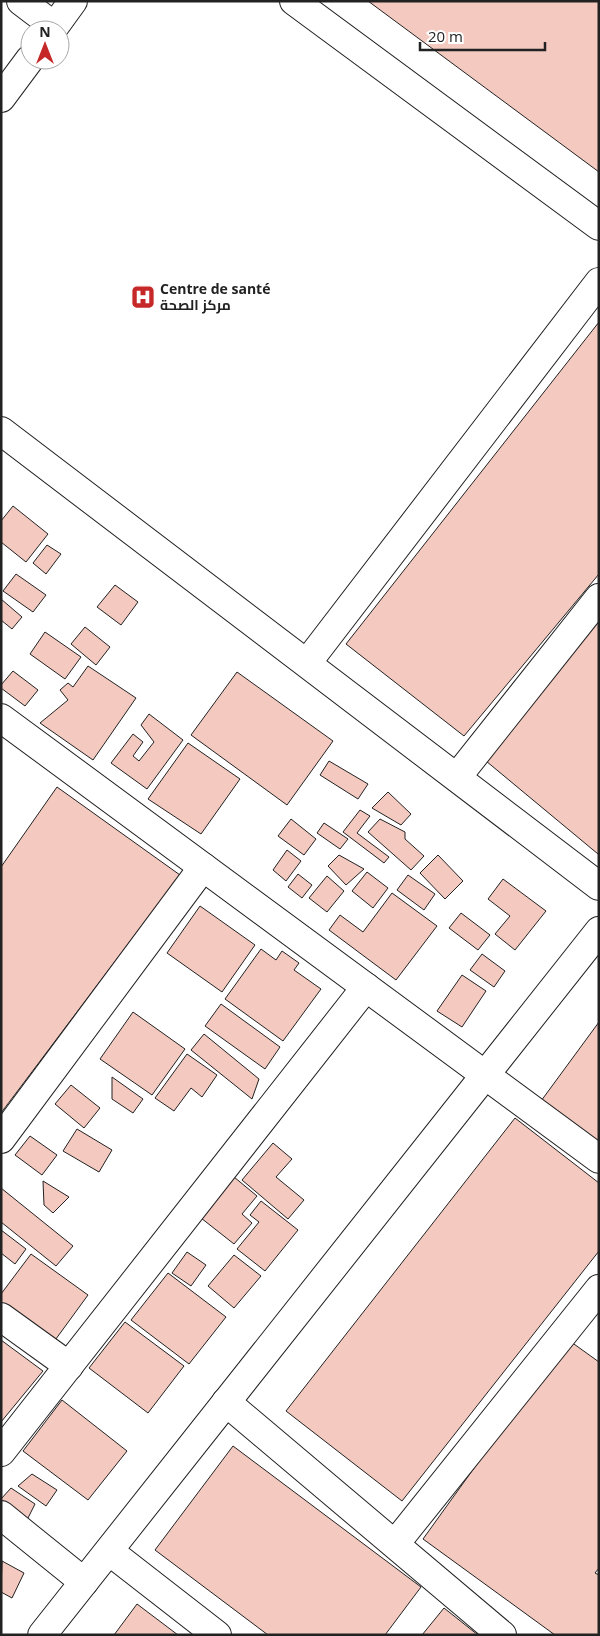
<svg xmlns="http://www.w3.org/2000/svg" width="600" height="1636" font-family="'Open Sans',Cairo,sans-serif">
	<style>
		.building { fill: #f3c9c0; stroke: #222 }
		.lines { fill: none; stroke-linecap: round; stroke-linejoin: round }
		.minor-casing { stroke: #222; stroke-width: 30 }
		.minor { stroke: #fff; stroke-width: 28 }
		.labels { text-anchor: middle; stroke-width: 4; stroke-linejoin: round; paint-order: stroke }
		.poi-label { font-size: 14px; font-weight: bold; fill: #222; stroke: #fff; text-anchor: start }
	</style>
	<rect width="100%" height="100%" fill="#fff"/>
	<g class="building">
		<path d="M368,1H599V172Z"/>
		<path d="M599,322V574L464,736L346,644Z"/>
		<path d="M13,506L48,534L26,562L1,542V521Z"/>
		<path d="M47,545L61,554L46,574L33,563Z"/>
		<path d="M16,574L46,595L33,612L3,591Z"/>
		<path d="M115,585L138,602L121,625L97,607Z"/>
		<path d="M1,599L22,617L12,629L1,620Z"/>
		<path d="M599,620V854H598L486,761Z"/>
		<path d="M85,627L110,647L96,665L71,644Z"/>
		<path d="M45,632L81,657L65,679L30,654Z"/>
		<path d="M88,666L136,698L93,760L40,723L68,700L60,690L68,683L73,687Z"/>
		<path d="M13,671L38,690L25,706L1,688V685Z"/>
		<path d="M237,672L333,741L287,805L191,735Z"/>
		<path d="M149,714L183,740L147,789L111,763L133,734L143,742L133,756L139,761L154,742L141,725Z"/>
		<path d="M188,743L240,779L201,834L148,799Z"/>
		<path d="M329,761L368,784L358,799L320,775Z"/>
		<path d="M57,787L180,875L1,1113V867Z"/>
		<path d="M388,792L411,814L401,825L372,808Z"/>
		<path d="M360,810L370,816L357,833L389,857L384,863L343,832Z"/>
		<path d="M291,819L316,839L304,855L278,836Z"/>
		<path d="M380,819L405,832V839L424,856L411,870L368,832Z"/>
		<path d="M324,823L348,839L340,849L317,833Z"/>
		<path d="M287,850L301,861L286,881L273,870Z"/>
		<path d="M339,855L364,869L346,885L328,866Z"/>
		<path d="M438,855L463,881L445,899L420,873Z"/>
		<path d="M367,872L388,888L373,908L352,891Z"/>
		<path d="M298,874L312,885L302,898L288,887Z"/>
		<path d="M408,875L435,894L424,910L397,890Z"/>
		<path d="M327,876L344,891L327,912L309,898Z"/>
		<path d="M503,879L546,911L515,950L495,934L510,916L488,899Z"/>
		<path d="M392,893L437,926L396,980L329,930L340,915L363,932Z"/>
		<path d="M200,906L255,945L222,992L167,953Z"/>
		<path d="M461,913L490,935L478,950L449,928Z"/>
		<path d="M261,949L276,960L282,951L299,963L294,970L321,989L283,1041L225,999Z"/>
		<path d="M482,954L505,971L494,987L470,970Z"/>
		<path d="M462,975L486,991L462,1027L437,1011Z"/>
		<path d="M221,1004L280,1047L265,1069L205,1026Z"/>
		<path d="M133,1012L185,1049L152,1095L100,1059Z"/>
		<path d="M599,1022V1142L541,1101Z"/>
		<path d="M204,1034L259,1079L252,1099L191,1050Z"/>
		<path d="M187,1054L217,1075L202,1097L191,1088L174,1111L155,1098Z"/>
		<path d="M112,1077L143,1099L133,1113L112,1099Z"/>
		<path d="M71,1085L100,1108L84,1128L55,1104Z"/>
		<path d="M515,1118L599,1183V1251L402,1501L286,1411Z"/>
		<path d="M77,1129L112,1150L99,1172L63,1151Z"/>
		<path d="M30,1136L57,1155L42,1175L15,1155Z"/>
		<path d="M273,1143L292,1159L276,1177L304,1200L288,1219L242,1180Z"/>
		<path d="M234,1177L257,1196L242,1214L252,1223L234,1244L201,1218Z"/>
		<path d="M43,1181L69,1197L53,1213L44,1205Z"/>
		<path d="M1,1188L73,1246L56,1266L1,1222Z"/>
		<path d="M261,1201L298,1230L265,1271L237,1249L259,1222L250,1215Z"/>
		<path d="M1,1230L26,1249L15,1264L1,1253Z"/>
		<path d="M187,1252L206,1265L191,1286L172,1273Z"/>
		<path d="M31,1254L88,1295L53,1343L1,1305V1294Z"/>
		<path d="M234,1255L261,1276L234,1308L208,1286Z"/>
		<path d="M168,1273L226,1317L189,1364L131,1320Z"/>
		<path d="M125,1322L184,1366L148,1413L89,1368Z"/>
		<path d="M567,1339L599,1362V1568L595,1573L599,1575V1635H555L423,1539Z"/>
		<path d="M1,1340L43,1371L1,1422Z"/>
		<path d="M62,1400L127,1451L88,1500L23,1451Z"/>
		<path d="M233,1446L421,1587L385,1635H268L155,1550Z"/>
		<path d="M32,1474L57,1490L46,1506L18,1486Z"/>
		<path d="M11,1488L35,1504L25,1524L1,1504V1499Z"/>
		<path d="M2,1561L24,1573L12,1598L1,1592Z"/>
		<path d="M137,1604L178,1635H114Z"/>
		<path d="M444,1608L478,1635H422Z"/>
	</g>
	<g class="lines">
		<g class="minor-casing">
			<g id="minor">
				<path d="M21,1L54,26"/>
				<path d="M294,1L599,226"/>
				<path d="M52,30L73,1"/>
				<path d="M1,98L30,59"/>
				<path d="M1,431L599,886"/>
				<path d="M307,663L599,282"/>
				<path d="M1,718L599,1159"/>
				<path d="M457,777L599,598"/>
				<path d="M1,1139L203,867"/>
				<path d="M1,1317L69,1366"/>
				<path d="M226,1402L502,1635"/>
				<path d="M1,1452L366,987"/>
				<path d="M1,1515L84,1582"/>
				<path d="M395,1544L599,1289"/>
				<path d="M109,1551L217,1635"/>
				<path d="M42,1635L599,931"/>
			</g>
		</g>
		<use href="#minor" class="minor"/>
	</g>
	<defs>
		<g id="hospital-square" transform="scale(1.25)"><rect x="-9" y="-9" width="18" height="18" rx="4" fill="#c62828" stroke="#fff"/><path d="M-5-5h3v3.5h4V-5h3V5h-3V1.5h-4V5h-3Z" fill="#fff"/></g>
	</defs>
	<g fill-rule="evenodd">
		<use href="#hospital-square" x="143" y="297"/>
	</g>
	<g class="labels">
		<g class="poi-label">
			<text x="160" y="294">Centre de santé<tspan x="160" dy="16">مركز الصحة</tspan></text>
		</g>
	</g>
	<rect width="600" height="1636" fill="none" stroke="#222222" stroke-width="5"/>
	<g transform="translate(45 45)"><circle r="24" fill="#ffffff" stroke="#a7a7a7"/>
	<path d="M0-4L9 19L0 12L-9 19Z" fill="#c62828"/>
	<text y="-8" font-size="14" font-weight="bold" text-anchor="middle" fill="#222222">N</text>
	</g>
	<path d="M420 42v8h125v-8" fill="none" stroke="#222222" stroke-width="2.5"/>
	<text x="428" y="42" font-size="15" fill="#222222" stroke="#ffffff" stroke-width="4" paint-order="stroke">20 m</text>
</svg>
